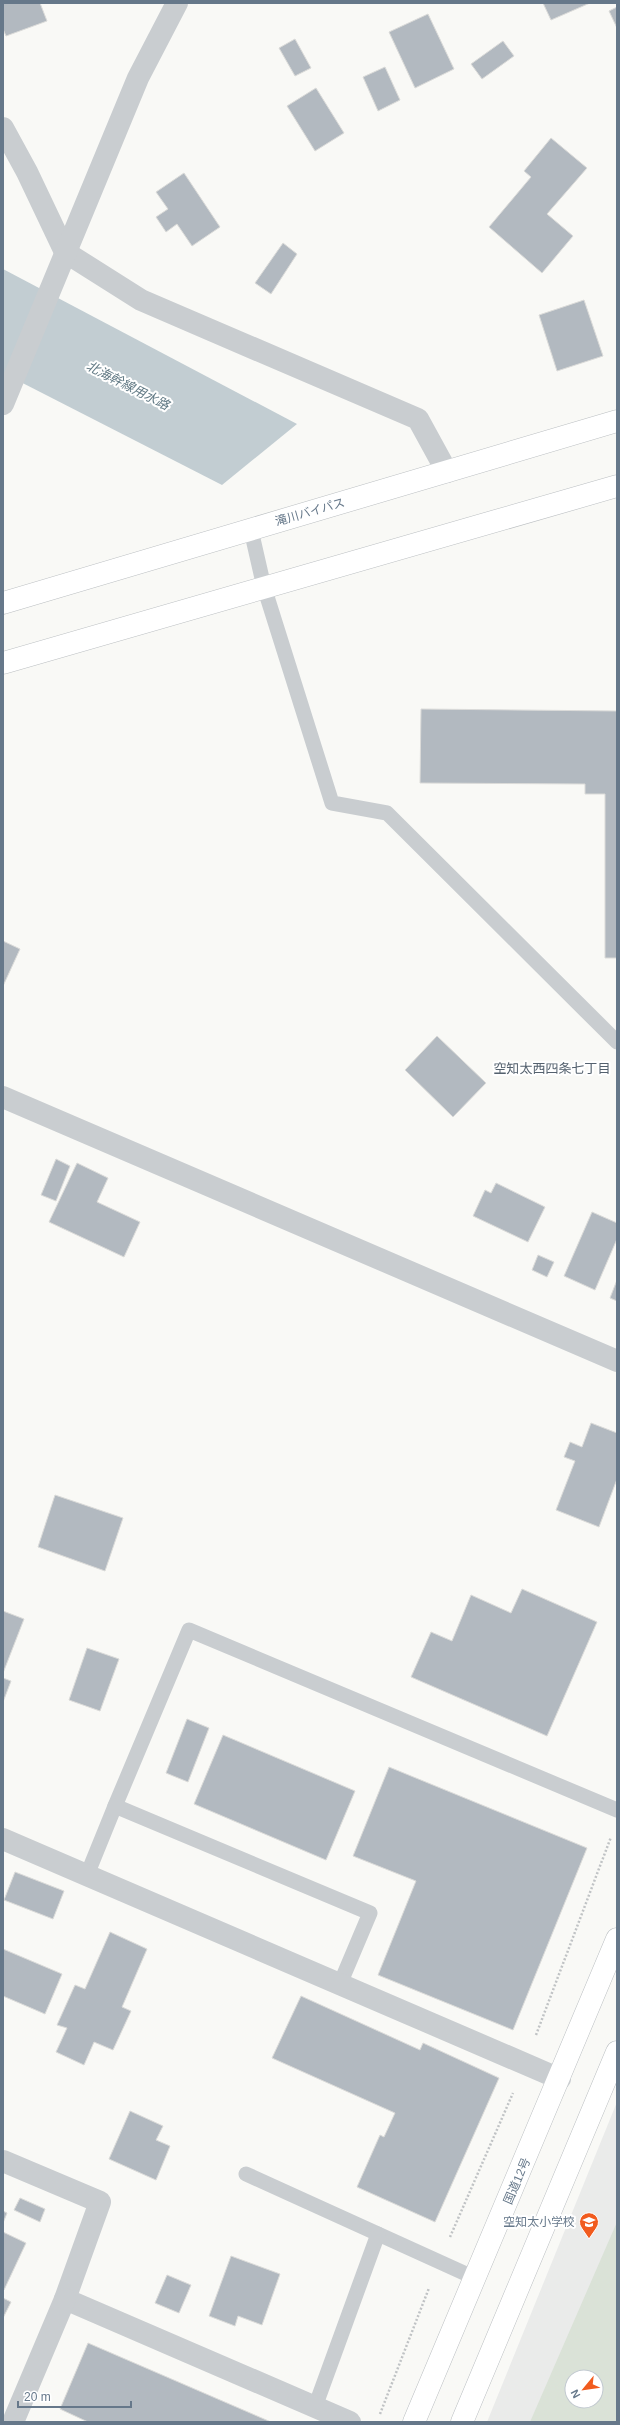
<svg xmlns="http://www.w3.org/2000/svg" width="620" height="2425" font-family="Arial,'Noto Sans JP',sans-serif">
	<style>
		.built { fill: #eaebea; fill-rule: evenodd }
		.green { fill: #dae2d7; fill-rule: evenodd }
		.water { fill: #c2cdd2 }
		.building { fill: #b2b9c0; stroke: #dbdbd9 }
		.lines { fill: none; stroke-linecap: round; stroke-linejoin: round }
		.trunk-casing { stroke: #bbbfc2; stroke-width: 23 }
		.path { stroke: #c0c3c5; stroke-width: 2.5; stroke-dasharray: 2 2; stroke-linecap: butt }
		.service { stroke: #c9cdd0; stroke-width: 15 }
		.minor { stroke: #c9cdd0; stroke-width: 22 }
		.tertiary { stroke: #c9cdd0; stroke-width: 22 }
		.trunk { stroke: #fff; stroke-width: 22 }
		.labels { text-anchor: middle; stroke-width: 4; stroke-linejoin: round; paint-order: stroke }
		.street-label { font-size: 12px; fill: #66788a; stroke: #fff }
		.poi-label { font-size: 12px; fill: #66788a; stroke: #fff; text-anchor: end }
		.water-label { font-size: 13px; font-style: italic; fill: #627a85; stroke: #fff }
		.neighbourhood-label { font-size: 13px; fill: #54616e; stroke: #fff }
	</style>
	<rect width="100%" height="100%" fill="#f9f9f6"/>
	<path class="built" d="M617,2102V2422H487ZM572,2377H596V2401H572Z"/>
	<path class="green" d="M617,2222V2422H530ZM572,2377H596V2401H572Z"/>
	<path class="water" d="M3,269L297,424L222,485L3,373Z"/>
	<g class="building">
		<path d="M3,3H40L47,21L6,36L3,29Z"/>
		<path d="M543,3H590L551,20Z"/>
		<path d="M617,7V28L609,11Z"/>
		<path d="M428,14L454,69L415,88L389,32Z"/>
		<path d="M295,39L311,68L295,76L279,48Z"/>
		<path d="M503,41L514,56L482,79L471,64Z"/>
		<path d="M385,67L400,100L378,111L363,77Z"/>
		<path d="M316,88L344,133L315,151L287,106Z"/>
		<path d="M551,138L587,168L547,214L573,236L542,273L489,227L531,177L524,171Z"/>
		<path d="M184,173L220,227L192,246L177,224L166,232L156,217L168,209L156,192Z"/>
		<path d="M283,243L297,254L271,294L255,283Z"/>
		<path d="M584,300L603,356L557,371L539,315Z"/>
		<path d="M421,709L617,711V958H605V794H585V784L420,783Z"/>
		<path d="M3,941L20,949L3,986Z"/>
		<path d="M437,1036L486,1083L453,1117L405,1070Z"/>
		<path d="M56,1159L70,1166L56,1201L41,1195Z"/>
		<path d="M77,1163L108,1178L97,1202L140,1222L124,1257L49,1222Z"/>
		<path d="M496,1183L545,1207L528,1242L473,1216L485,1190L491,1193Z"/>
		<path d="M592,1212L617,1223V1239L595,1290L564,1276Z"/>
		<path d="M538,1255L554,1262L547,1277L532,1270Z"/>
		<path d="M617,1280V1301L610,1298Z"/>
		<path d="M591,1423L617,1433V1479L599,1527L556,1510L575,1461L564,1457L570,1442L582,1447Z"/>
		<path d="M55,1495L123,1518L105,1571L38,1547Z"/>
		<path d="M522,1589L597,1622L547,1736L411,1677L431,1632L452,1641L471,1595L511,1613Z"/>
		<path d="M3,1611L24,1619L3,1673Z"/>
		<path d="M87,1648L119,1659L100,1711L69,1700Z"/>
		<path d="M3,1678L11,1681L3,1702Z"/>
		<path d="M187,1719L209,1728L188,1782L166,1773Z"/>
		<path d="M223,1735L355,1791L326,1860L194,1804Z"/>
		<path d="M389,1767L587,1848L513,2030L378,1975L416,1881L353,1856Z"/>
		<path d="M15,1872L64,1891L53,1919L4,1900Z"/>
		<path d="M110,1932L147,1949L122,2007L131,2011L113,2050L94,2042L84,2065L56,2052L67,2028L57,2025L75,1985L85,1989Z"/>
		<path d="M3,1949L62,1974L45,2014L3,1996Z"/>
		<path d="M301,1996L420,2050L423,2043L499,2078L435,2222L357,2187L380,2135L384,2137L395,2113L272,2058Z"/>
		<path d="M130,2111L163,2126L156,2140L170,2146L156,2180L109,2159Z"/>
		<path d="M20,2198L45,2209L40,2222L14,2210Z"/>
		<path d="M3,2211L7,2213L3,2223Z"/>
		<path d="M3,2232L26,2243L4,2290H3Z"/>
		<path d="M231,2256L280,2274L262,2325L238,2316L235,2326L209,2316Z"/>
		<path d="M167,2275L191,2285L179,2313L155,2303Z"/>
		<path d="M3,2298L11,2302L3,2318Z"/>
		<path d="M88,2343L271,2422H88L60,2409Z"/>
	</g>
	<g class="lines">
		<g class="trunk-casing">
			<g id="trunk">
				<path d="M3,603L617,421"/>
				<path d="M3,663L617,486"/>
				<path d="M414,2422L617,1939"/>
				<path d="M462,2422L617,2052"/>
			</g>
		</g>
		<g class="path">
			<path d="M536,2035L611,1837"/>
			<path d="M450,2237L513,2093"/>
			<path d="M380,2414L429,2288"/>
		</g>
		<g class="service">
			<path d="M251,530L264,587L332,803L387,813L617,1042"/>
			<path d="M115,1806L189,1630L617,1810"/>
			<path d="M87,1875L115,1806L370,1913L340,1984"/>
			<path d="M246,2174L475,2278"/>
			<path d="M315,2407L378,2234"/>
		</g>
		<g class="minor">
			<path d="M3,128L27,172L65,252L141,300L418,419L447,472"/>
			<path d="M3,1097L617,1361"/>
			<path d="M3,1839L560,2079"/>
			<path d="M3,2161L100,2202L65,2299L350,2422"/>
			<path d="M13,2422L65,2299"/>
		</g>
		<path class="tertiary" d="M3,404L138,78L177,3"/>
		<use href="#trunk" class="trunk"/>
	</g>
	<defs>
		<g id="school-pin" transform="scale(1)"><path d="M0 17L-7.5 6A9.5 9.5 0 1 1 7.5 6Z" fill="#f15b1e" stroke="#fff"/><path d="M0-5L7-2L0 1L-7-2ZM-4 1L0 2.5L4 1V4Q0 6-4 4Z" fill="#fff"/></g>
	</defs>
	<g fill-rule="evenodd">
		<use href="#school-pin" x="589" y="2222"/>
	</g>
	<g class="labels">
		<g class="street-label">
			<text transform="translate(310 512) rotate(-16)" y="4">滝川バイパス</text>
			<text transform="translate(517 2181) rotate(-67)" y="4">国道12号</text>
		</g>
		<g class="poi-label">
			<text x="575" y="2226">空知太小学校</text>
		</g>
		<g class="water-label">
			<text transform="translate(128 385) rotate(27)" y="5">北海幹線用水路</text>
		</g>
		<g class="neighbourhood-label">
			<text x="552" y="1073">空知太西四条七丁目</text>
		</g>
	</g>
	<rect width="620" height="2425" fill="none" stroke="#66788a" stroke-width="8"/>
	<g transform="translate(584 2389) rotate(241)"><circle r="19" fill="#ffffff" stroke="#c2c9d0"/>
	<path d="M0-3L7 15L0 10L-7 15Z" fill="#f15b1e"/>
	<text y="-6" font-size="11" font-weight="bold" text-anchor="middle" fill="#66788a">N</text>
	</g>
	<path d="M18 2401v6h113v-6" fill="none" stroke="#66788a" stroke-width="2"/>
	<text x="24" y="2401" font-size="12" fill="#66788a" stroke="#ffffff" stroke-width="3" paint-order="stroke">20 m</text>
</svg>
